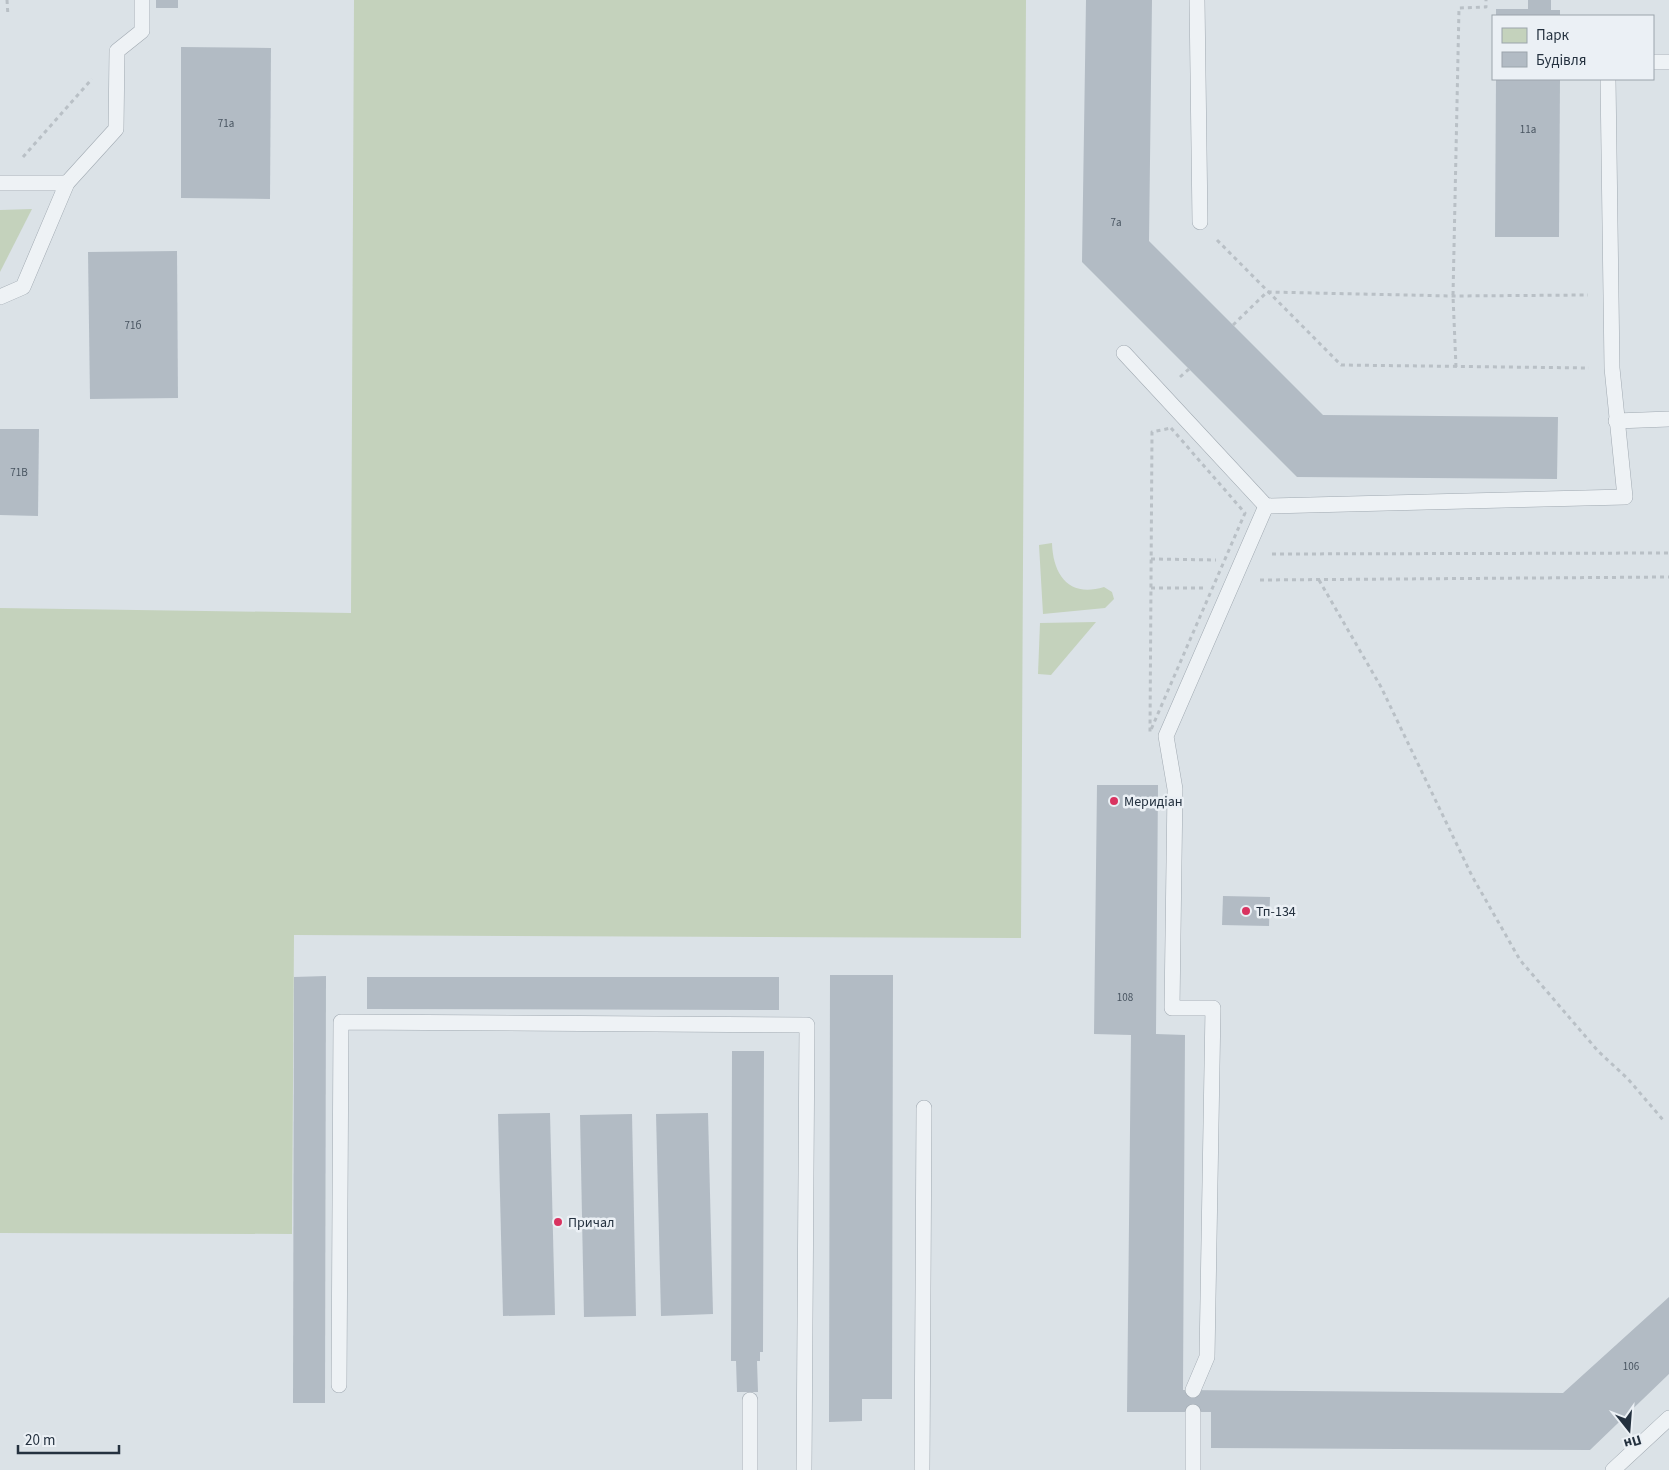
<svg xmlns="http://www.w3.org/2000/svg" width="1669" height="1470" font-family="'Source Sans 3',sans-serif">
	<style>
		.green { fill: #c4d2bc }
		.building { fill: #b2bbc4 }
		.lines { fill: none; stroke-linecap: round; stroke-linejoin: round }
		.service-casing { stroke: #a0a9b1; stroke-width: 16 }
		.path { stroke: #b9c0c6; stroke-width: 3; stroke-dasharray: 4 4; stroke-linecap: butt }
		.service { stroke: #eef2f5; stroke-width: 15 }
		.poi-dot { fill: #d93360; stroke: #ebf0f5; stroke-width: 2 }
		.labels { text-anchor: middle; stroke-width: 5; stroke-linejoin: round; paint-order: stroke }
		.number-label { font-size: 11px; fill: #485460 }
		.poi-label { font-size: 14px; fill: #24313f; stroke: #ebf0f5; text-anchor: start }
	</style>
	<rect width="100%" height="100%" fill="#dbe2e7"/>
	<g class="green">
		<path d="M354,0H1026L1021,938L294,935L292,1234L0,1233V608L351,613Z"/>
		<path d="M32,209L0,272V210Z"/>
		<path d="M1052,543C1053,575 1069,598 1104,587L1112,592L1114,599L1105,608L1043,614L1039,545Z"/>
		<path d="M1096,622L1051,675L1038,674L1040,623Z"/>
	</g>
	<g class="building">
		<rect x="156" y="0" width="22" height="8"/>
		<path d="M1086,0H1152L1149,241L1323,415L1558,417L1557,479L1297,477L1082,262Z"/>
		<path d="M1528,0H1551V10H1560V16H1496V9H1528Z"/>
		<path d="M181,47L271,48L270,199L181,198Z"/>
		<path d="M1496,79H1560L1559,237H1495Z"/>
		<path d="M177,251L178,398L90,399L88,252Z"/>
		<path d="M0,429H39L38,516L0,515Z"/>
		<path d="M1097,785H1158L1156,1034L1185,1035L1183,1390L1563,1393L1669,1297V1374L1590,1450L1211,1448V1412H1127L1131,1035L1094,1034Z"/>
		<path d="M1223,896L1270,897L1269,926L1222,925Z"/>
		<path d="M830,975H893L892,1399H862V1421L829,1422Z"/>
		<path d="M326,976L325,1403H293L294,977Z"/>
		<path d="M367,977H779V1010L367,1009Z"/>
		<path d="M732,1051H764L763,1352H760V1361H757L758,1392H737L736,1361H731Z"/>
		<path d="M550,1113L555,1315L503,1316L498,1114Z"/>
		<path d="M708,1113L713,1314L661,1316L656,1114Z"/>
		<path d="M632,1114L636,1316L584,1317L580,1115Z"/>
	</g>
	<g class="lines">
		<g class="service-casing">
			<g id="service">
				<path d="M1197,0L1200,222"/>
				<path d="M1653,62H1669"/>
				<path d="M0,183H67"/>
				<path d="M0,297L23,287L67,183L116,129L117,51L142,31V0"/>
				<path d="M1124,353L1266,506L1625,497L1612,368L1608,79"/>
				<path d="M1616,421L1669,419"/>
				<path d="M339,1385L341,1022L807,1025L804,1470"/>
				<path d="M1193,1390L1207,1357L1213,1008H1172L1175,789L1166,736L1266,506"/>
				<path d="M750,1470V1400"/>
				<path d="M922,1470L924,1108"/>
				<path d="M1193,1470V1412"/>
				<path d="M1613,1470L1669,1418"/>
			</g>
		</g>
		<g class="path">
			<path d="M7,0L8,16"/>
			<path d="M23,157L92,79"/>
			<path d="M1217,240L1341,365L1589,368"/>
			<path d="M1233,325L1267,292L1453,296L1588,295"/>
			<path d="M1456,367L1453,296L1459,8L1486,7V0"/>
			<path d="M1180,377L1189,369"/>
			<path d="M1171,428L1245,513L1150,732L1152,432Z"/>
			<path d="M1272,554L1669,553"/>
			<path d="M1151,559L1216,560"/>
			<path d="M1260,580L1669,577"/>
			<path d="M1319,580L1381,687L1472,876L1520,960L1598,1051L1628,1079L1664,1121"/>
			<path d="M1151,588H1203"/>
		</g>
		<use href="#service" class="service"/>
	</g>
	<g class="poi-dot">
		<circle cx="1114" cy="801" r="5"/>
		<circle cx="1246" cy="911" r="5"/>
		<circle cx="558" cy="1222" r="5"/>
	</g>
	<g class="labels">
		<g class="number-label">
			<text x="226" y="127">71а</text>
			<text x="1528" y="133">11а</text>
			<text x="1116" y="226">7а</text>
			<text x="133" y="329">71б</text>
			<text x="19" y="476">71В</text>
			<text x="1125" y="1001">108</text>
			<text x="1631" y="1370">106</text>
		</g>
		<g class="poi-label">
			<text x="1124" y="806">Меридіан</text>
			<text x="1256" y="916">Тп-134</text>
			<text x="568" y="1227">Причал</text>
		</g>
	</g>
	<rect x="1492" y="15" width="162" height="65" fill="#ebf0f5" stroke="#9ba4ac"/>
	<rect x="1502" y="28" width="25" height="15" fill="#c4d2bc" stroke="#9ba4ac"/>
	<text x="1536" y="40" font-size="15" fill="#24313f">Парк</text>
	<rect x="1502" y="52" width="25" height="15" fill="#b2bbc4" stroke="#9ba4ac"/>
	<text x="1536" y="65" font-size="15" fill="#24313f">Будівля</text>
	<g transform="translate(1629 1430) rotate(163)" stroke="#ebf0f5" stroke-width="4" paint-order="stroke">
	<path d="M0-4L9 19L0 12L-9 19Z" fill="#24313f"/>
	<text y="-8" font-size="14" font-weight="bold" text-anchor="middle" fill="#24313f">Пн</text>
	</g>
	<path d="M18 1445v8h101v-8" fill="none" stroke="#24313f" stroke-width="2.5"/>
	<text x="25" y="1445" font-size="15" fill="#24313f" stroke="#ebf0f5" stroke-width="4" paint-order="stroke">20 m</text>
</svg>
